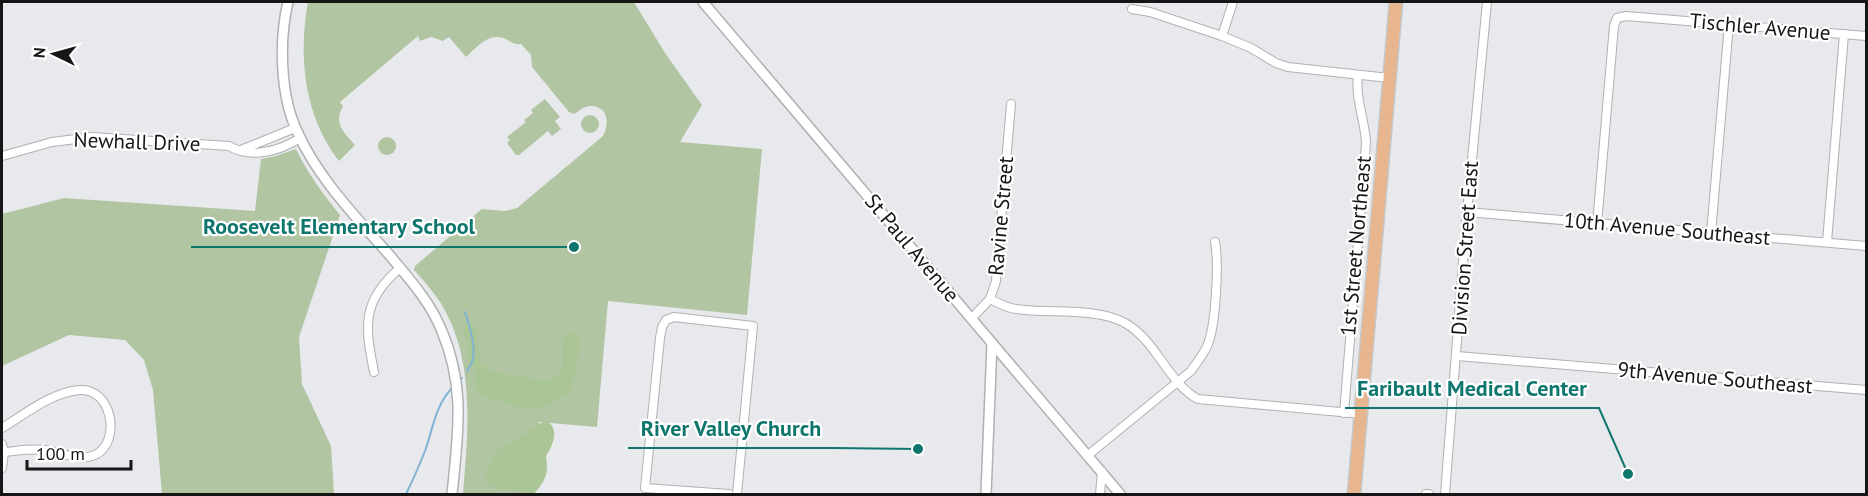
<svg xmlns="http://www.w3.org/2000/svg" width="1868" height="496" font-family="'PT Sans',sans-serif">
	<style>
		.green { fill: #b1c5a3 }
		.forest { fill: #aac697 }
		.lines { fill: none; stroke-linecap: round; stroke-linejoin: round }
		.stream { stroke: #80b3d4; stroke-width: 2 }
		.minor-casing { stroke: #afb1b3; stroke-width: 10 }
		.tertiary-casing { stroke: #afb1b3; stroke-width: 12 }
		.primary-casing { stroke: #c7c7c7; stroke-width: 15 }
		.minor { stroke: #fff; stroke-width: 8 }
		.tertiary { stroke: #fff; stroke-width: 9 }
		.primary { stroke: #e7b58e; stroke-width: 12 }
		.labels { text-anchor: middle; stroke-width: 4.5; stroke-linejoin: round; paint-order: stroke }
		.street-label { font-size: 21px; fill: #161617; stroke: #fff }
		.leader { fill: none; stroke: #0f766e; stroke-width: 2 }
		.callout-dot { fill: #0f766e; stroke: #fff; stroke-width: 2 }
		.callout-label { font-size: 22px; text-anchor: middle; font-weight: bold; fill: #0f766e; stroke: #fff; stroke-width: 4.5; stroke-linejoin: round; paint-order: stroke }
	</style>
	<rect width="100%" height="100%" fill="#e8e9ec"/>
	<g class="green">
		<path d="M308,2H634L665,53L702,105L680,142L762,149L747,315L608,301L597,427L539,422L534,494H463C468,431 476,359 440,302C433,291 423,280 414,270L415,266L482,209L505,211L517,208L603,136C609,125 609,107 592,106C585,105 579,111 574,114L569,112L532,67L531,55L521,44C513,45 511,41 503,38C488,33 476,48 466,57L449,37L443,41L431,37L420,41L418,36L340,102L343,106C333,124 344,132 355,145L339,161C304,116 298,56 308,2Z"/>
		<path d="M545,99L560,117L555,121L561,129L552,136L548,131L519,155H516L507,143L510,140L507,137L526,122L524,120L533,113L531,110Z"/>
		<circle cx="590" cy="124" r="9"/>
		<circle cx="387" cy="146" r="9"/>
		<path d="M296,149C308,174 323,194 340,215L299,337L302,384L331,446L334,494H162L153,390L144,360L125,340L69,335L2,366V214L64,198L255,211L261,159L276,156Z"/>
	</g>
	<g class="forest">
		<path d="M466,322L474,324L477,333L480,362L490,371L547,381L557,377L562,370V337L571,332L578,336C580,349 577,380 569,391C564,398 545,408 536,409C526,410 514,406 504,402C493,399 484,398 475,389V373L469,358L467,341L463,330Z"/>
		<path d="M547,421C560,429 553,445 546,456C549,474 545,481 534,494L513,489H497L489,484L485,474C495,448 500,450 522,436C531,431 536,423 547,421Z"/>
	</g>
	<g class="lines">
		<g class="stream">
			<path d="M465,312C469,324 477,351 472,362C471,365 469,368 467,371"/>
			<path d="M460,380L462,378"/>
			<path d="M406,494C413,480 419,466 425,451C433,429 435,405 453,387"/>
		</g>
		<g class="minor-casing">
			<g id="minor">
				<path d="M1132,9L1150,12L1222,36L1251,48L1276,63L1288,67L1389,78"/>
				<path d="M1222,36L1233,2"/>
				<path d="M241,150L295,128"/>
				<path d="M2,156L52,142L92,137L229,146C251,159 280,151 300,138"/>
				<path d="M1467,212L1866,246"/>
				<path d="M1597,224L1614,26L1617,18L1626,16L1866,36"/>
				<path d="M1711,233L1729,24"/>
				<path d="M1827,242L1844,34"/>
				<path d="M990,299C998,303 1007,308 1016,309C1048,314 1098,307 1125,323C1156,340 1169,384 1198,399L1362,414"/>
				<path d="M971,319L990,299L996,281L1011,104"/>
				<path d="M1457,356L1866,390"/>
				<path d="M374,372C365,327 361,301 400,268"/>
				<path d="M1344,413L1366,143C1365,120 1355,99 1358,76"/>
				<path d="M2,428C25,414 52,392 80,390C112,388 122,442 95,455C79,462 61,452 45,450C31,448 17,451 4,452"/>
				<path d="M2,444L4,452L2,468"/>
				<path d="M1087,456L1191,371C1197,362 1204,354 1208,344C1216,323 1219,263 1215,242"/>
				<path d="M729,494L645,488L660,338L662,327L666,320L674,317L753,326L737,494"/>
				<path d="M1100,494L1102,472"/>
				<path d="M1426,494H1429"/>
				<path d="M1445,494L1467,212L1487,2"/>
			</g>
		</g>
		<g class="tertiary-casing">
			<g id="tertiary">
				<path d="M288,2C279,40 280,95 297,131C318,179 358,219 392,258C410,280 430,302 441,329C466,387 458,434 452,494"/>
				<path d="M703,2L1120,494"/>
				<path d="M986,494L992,343"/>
			</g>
		</g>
		<g class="primary-casing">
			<path id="primary" d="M1354,494L1396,2"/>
		</g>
		<use href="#minor" class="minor"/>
		<use href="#tertiary" class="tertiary"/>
		<use href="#primary" class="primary"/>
	</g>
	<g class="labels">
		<g class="street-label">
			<text transform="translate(1760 27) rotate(5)" y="7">Tischler Avenue</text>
			<text transform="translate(137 142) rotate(2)" y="7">Newhall Drive</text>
			<text transform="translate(1001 216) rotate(-85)" y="7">Ravine Street</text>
			<text transform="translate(1667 229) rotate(5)" y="7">10th Avenue Southeast</text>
			<text transform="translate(1356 246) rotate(-85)" y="7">1st Street Northeast</text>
			<text transform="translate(912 248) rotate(50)" y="7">St Paul Avenue</text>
			<text transform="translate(1465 248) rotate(-86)" y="7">Division Street East</text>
			<text transform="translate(1715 378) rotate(5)" y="7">9th Avenue Southeast</text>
		</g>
	</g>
	<path class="leader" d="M574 247L488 247H191M1628 474L1599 408H1345M918 449L834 448H628"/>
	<g class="callout-dot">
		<circle cx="574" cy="247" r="6"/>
		<circle cx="1628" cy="474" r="6"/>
		<circle cx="918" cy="449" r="6"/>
	</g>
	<g class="callout-label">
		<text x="339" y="234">Roosevelt Elementary School</text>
		<text x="1472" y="396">Faribault Medical Center</text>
		<text x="731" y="436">River Valley Church</text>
	</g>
	<rect width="1868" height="496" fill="none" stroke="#161617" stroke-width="6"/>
	<g transform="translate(54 54) rotate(275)" stroke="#ffffff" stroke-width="4.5" paint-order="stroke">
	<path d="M0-4.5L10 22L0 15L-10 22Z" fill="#161617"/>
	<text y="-9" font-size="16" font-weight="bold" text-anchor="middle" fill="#161617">N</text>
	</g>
	<path d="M27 460v9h104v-9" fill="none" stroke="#161617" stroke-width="3"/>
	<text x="36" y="460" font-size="18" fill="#161617" stroke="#ffffff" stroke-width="4.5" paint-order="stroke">100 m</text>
</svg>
